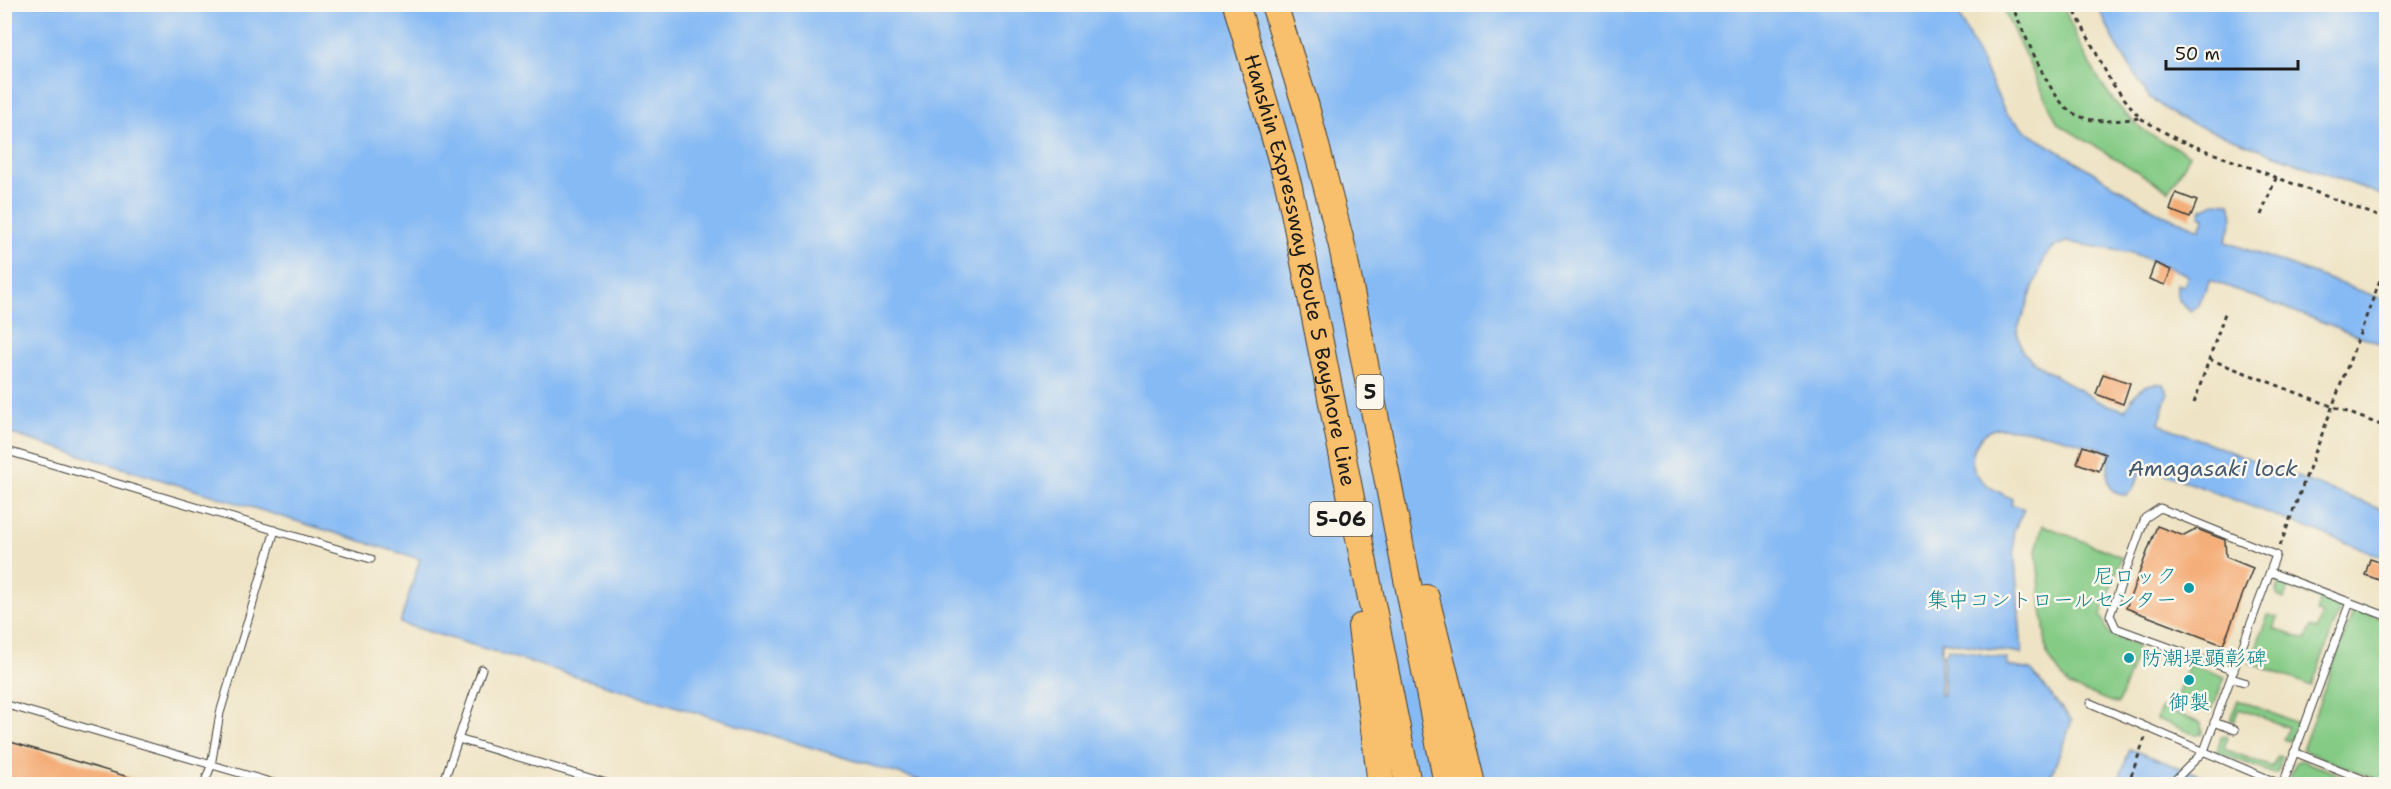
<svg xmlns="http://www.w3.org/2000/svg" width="2391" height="789" font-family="'Shantell Sans','Klee One',sans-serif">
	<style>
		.green { fill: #85cb86; stroke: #507451; stroke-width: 1.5 }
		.water { fill: #86baf4; stroke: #516b88; stroke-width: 1.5 }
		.building { fill: #f4ae79 }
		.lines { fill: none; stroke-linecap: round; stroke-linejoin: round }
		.service-casing { stroke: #3c3a35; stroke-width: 9 }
		.motorway-casing { stroke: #3c3a35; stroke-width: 28 }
		.path { stroke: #3c3a35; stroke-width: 3; stroke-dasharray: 4.5 4.5; stroke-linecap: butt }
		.service { stroke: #fff; stroke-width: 7 }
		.motorway { stroke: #f8bf6c; stroke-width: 26 }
		.culture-dot { fill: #0f9aa8; stroke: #fbf7ec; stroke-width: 2 }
		.labels { text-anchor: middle; stroke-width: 5; stroke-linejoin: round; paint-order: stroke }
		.shield { fill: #fbf7ec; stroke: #5f5e5a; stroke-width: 1.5 }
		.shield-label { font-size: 20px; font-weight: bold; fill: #1c1c1c }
		.street-label { font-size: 21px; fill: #1c1c1c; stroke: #fbf7ec }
		.culture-label { font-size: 21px; fill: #0d838f; stroke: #fbf7ec; text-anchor: end }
		.water-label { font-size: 22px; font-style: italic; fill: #465b72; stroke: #fbf7ec }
	</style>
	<rect width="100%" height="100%" fill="#fbf7ec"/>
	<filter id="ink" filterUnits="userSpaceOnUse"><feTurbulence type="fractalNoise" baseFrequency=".0167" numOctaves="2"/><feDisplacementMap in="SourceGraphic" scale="12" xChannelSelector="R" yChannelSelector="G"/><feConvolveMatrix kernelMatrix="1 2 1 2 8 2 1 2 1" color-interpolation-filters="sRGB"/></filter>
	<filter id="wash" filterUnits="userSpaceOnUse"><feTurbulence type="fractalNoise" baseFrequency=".008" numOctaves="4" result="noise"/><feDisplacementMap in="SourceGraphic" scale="24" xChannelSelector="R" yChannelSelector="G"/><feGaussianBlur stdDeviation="1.35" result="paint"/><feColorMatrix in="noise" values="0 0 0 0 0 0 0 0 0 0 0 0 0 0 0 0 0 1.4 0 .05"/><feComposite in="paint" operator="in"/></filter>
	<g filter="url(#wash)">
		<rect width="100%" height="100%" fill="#eee3c5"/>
		<g class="green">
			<path d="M2001,5H2063C2081,50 2105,102 2145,131C2159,141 2176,147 2190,155L2169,191L2058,124Z"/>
			<path d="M2043,525L2122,557L2101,615L2109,634L2135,644L2138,651L2118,704L2069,686L2047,655L2036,550Z"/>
			<path d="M2281,580L2342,603L2312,686L2250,663L2268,615L2278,617L2274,629L2306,640L2311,627L2317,629L2322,614L2316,612L2321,599L2288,587L2284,599L2278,596L2276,592Z"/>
			<path d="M2354,609L2386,620V783L2302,750Z"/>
			<path d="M2189,664L2225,677L2211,712L2176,698Z"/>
			<path d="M2238,700L2297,723L2289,741L2283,739L2288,727L2239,709L2234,721L2230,720Z"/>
			<path d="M2161,707L2201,723L2202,734L2196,735L2157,719Z"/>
			<path d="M2225,736L2228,737L2224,749L2272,767L2277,756L2281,757L2278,772L2274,774L2217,752L2221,737Z"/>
			<path d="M2300,760L2365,784H2305L2289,779L2296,762Z"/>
		</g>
		<g class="water">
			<path d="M4,5H1954L2006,113L2030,134L2160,213L2200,229L2205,218L2200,216L2202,209L2217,202L2230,203L2233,217L2226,242L2386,300V346L2210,280L2199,305L2191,311C2180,305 2175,297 2177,284L2184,286L2188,276L2183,273L2132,253L2067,242L2055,246L2045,257L2017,331L2022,351L2036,364L2099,402L2125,410C2134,394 2142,381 2163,384L2168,394L2159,424L2386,511V558L2143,465L2133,489L2126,495C2102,496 2108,467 2110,452C2080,442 2034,429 2002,428C1981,428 1966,453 1975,471C1982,485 1999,492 2012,499L2011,504L2024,509L2013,533L2022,654L1942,641L1940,695H1943L1944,653H1947L1948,648L2007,659V666L2031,670L2072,721L2048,784H932L400,623L420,559L5,432Z"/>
			<path d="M2097,5H2386V197L2178,118L2149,97L2117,46Z"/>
			<path d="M2130,749L2223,784H2117Z"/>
		</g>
		<g id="blocks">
			<g class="building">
				<path d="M2176,193L2197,201L2190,218L2170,210Z"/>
				<path d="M2155,263L2171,270L2165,285L2149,279Z"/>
				<path d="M2103,374L2130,383L2123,404L2096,394Z"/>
				<path d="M2083,446L2105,454L2099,471L2077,463Z"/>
				<path d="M2157,526L2184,536L2197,529L2225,540L2226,557L2253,568L2223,645L2126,608Z"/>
				<path d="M2370,559L2386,564L2382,581L2365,575Z"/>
				<path d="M4,740L142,781V784H4Z"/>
			</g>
		</g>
	</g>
	<g filter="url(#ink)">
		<use href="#blocks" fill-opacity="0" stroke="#3c3a35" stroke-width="1.5"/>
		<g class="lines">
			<g class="service-casing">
				<g id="service">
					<path d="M4,450L371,559"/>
					<path d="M2270,572L2386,616"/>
					<path d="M2231,678L2244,682"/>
					<path d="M2090,703L2280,784"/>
					<path d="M4,704L277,784"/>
					<path d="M2214,722L2235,730"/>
					<path d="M458,739L610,784"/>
					<path d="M2294,752L2375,784"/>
					<path d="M204,784L211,766L220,713L275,530"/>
					<path d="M443,784L482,669"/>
					<path d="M2171,784L2204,751L2276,555L2160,508L2145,518L2110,615L2116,628L2234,671"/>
					<path d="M2283,784L2350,602"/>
				</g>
			</g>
			<g class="motorway-casing">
				<g id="motorway">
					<path id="s1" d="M1236,4L1289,187L1408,784"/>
					<path d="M1274,4L1306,107L1342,246L1447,784"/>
					<path d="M1426,598L1472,784"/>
					<path d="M1361,627L1381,784"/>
				</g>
			</g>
			<g class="path">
				<path d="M2011,4C2024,31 2048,95 2070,111C2089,125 2117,121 2139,118"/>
				<path d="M2071,4L2111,82L2140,118L2178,140L2386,219"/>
				<path d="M2261,215L2276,178"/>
				<path d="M2209,359L2386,427"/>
				<path d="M2194,403L2225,313"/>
				<path d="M2280,546L2386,264"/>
				<path d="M2128,784L2145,738"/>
			</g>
			<use href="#service" class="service"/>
			<use href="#motorway" class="motorway"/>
		</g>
	</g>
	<g class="culture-dot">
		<circle cx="2189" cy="588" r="6"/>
		<circle cx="2129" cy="658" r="6"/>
		<circle cx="2189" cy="680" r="6"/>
	</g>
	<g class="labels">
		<g class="shield">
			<rect x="1356.5" y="375" width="27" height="34" rx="4.5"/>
			<rect x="1309.5" y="502" width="63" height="34" rx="4.5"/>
		</g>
		<g class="shield-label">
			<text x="1370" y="399">5</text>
			<text x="1341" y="526">5-06</text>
		</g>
		<g class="street-label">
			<text dy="7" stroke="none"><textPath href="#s1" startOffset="274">Hanshin Expressway Route 5 Bayshore Line</textPath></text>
		</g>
		<g class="culture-label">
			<text x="2177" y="583">尼ロック<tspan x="2177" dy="24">集中コントロールセンター</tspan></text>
			<text x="2141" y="665" text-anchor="start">防潮堤顕彰碑</text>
			<text x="2189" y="709" text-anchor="middle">御製</text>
		</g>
		<g class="water-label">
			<text x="2213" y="476">Amagasaki lock</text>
		</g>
	</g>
	<rect width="2391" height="789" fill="none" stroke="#fbf7ec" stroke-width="24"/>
	<path d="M2166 60v9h132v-9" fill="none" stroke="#1c1c1c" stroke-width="3"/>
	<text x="2175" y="60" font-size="18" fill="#1c1c1c" stroke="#fbf7ec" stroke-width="4.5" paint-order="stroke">50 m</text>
</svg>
